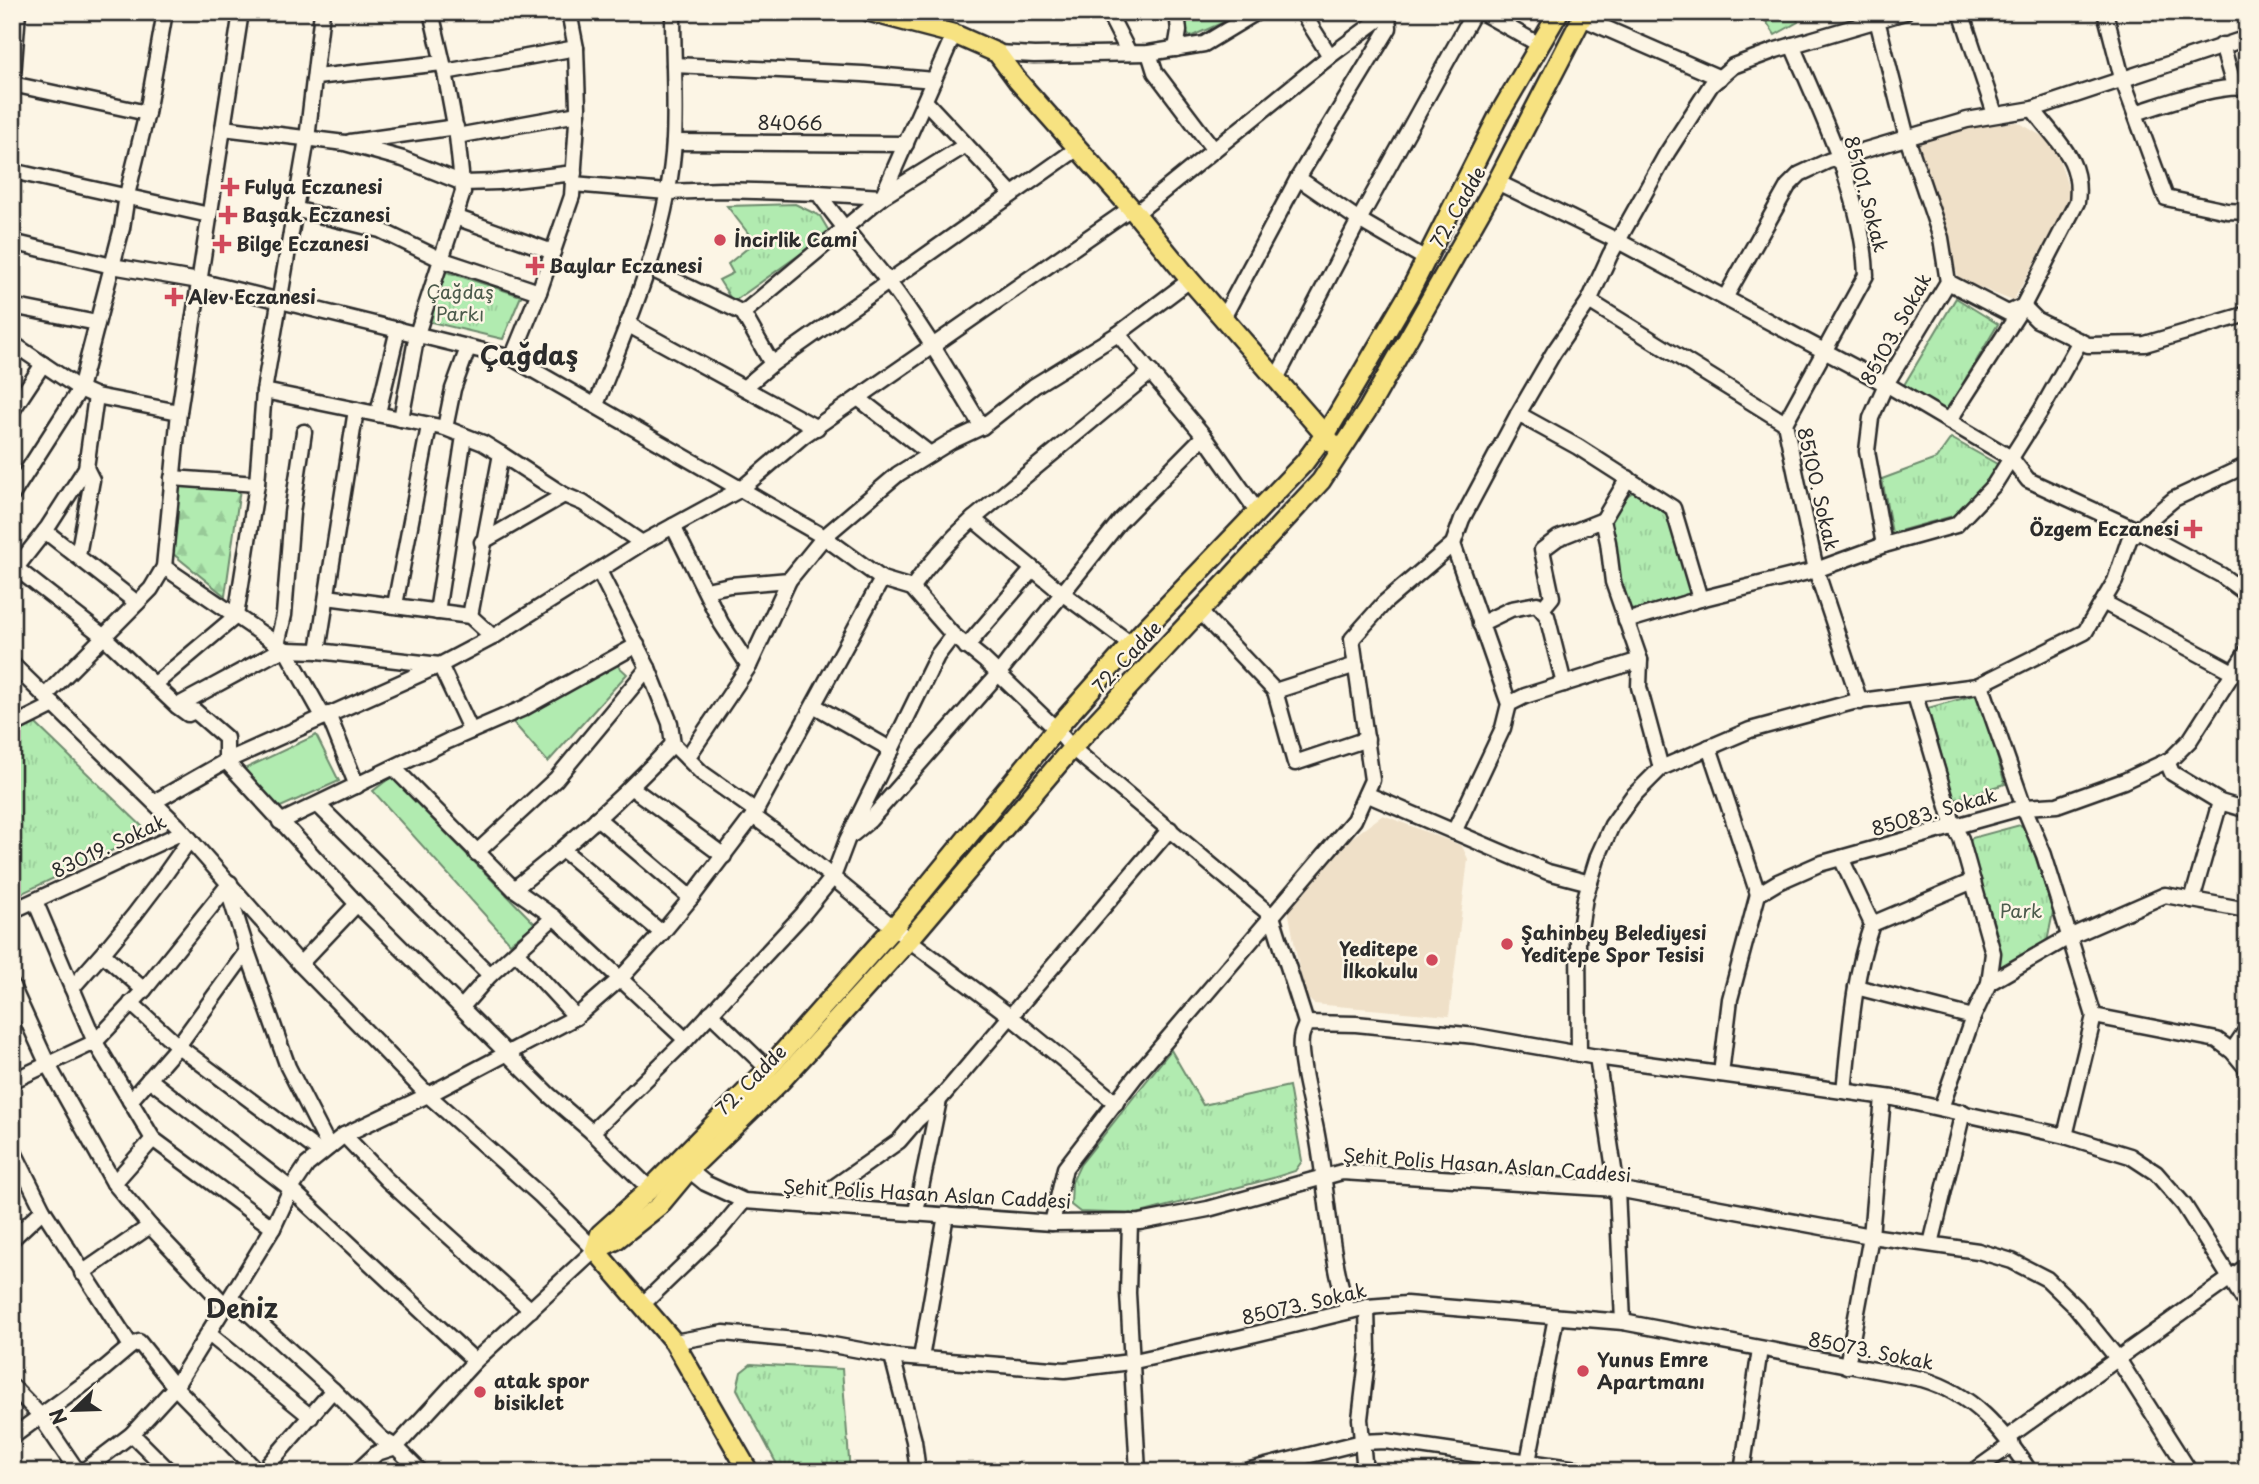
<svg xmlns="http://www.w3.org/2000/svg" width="2259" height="1484" font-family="'Playpen Sans',sans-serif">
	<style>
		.built { fill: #efe0c8 }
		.grass { fill: #b1ebb0; stroke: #6e8b6e; stroke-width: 2 }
		.forest { fill: url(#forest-firs); stroke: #6e8b6e; stroke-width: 2 }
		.park { fill: url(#park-tufts); stroke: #6e8b6e; stroke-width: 2 }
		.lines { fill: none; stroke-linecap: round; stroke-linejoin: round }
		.minor-casing { stroke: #2b2b2b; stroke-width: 19 }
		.major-casing { stroke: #2b2b2b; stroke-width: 23 }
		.minor { stroke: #fcf5e5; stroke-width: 14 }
		.major { stroke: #f7e281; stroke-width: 18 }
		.poi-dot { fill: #d1495b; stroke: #fcf5e5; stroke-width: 2.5 }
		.labels { text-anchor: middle; stroke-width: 5; stroke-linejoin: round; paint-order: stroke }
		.street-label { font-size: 19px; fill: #2b2b2b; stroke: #fcf5e5 }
		.poi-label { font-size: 19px; font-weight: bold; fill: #2b2b2b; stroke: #fcf5e5; text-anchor: start }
		.park-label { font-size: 19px; fill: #4c5b4c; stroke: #fcf5e5 }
		.district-label { font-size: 26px; font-weight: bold; fill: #2b2b2b; stroke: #fcf5e5 }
	</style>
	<defs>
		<pattern id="forest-firs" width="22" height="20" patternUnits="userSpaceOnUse" patternTransform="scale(1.75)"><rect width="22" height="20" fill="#b1ebb0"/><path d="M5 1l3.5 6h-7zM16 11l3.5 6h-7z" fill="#98ca98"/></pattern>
		<pattern id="park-tufts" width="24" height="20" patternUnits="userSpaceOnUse" patternTransform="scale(1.75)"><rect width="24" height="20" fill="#b1ebb0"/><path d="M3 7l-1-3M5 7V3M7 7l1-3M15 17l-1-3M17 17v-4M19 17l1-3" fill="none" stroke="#98ca98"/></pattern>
	</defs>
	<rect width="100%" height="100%" fill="#fcf5e5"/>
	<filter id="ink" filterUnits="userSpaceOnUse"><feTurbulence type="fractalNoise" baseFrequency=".0143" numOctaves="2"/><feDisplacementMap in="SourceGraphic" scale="14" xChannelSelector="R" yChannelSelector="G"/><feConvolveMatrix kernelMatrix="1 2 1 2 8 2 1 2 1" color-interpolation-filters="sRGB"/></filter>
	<g filter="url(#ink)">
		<g class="built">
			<path d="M2018,122L2054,143L2069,190L2067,205L2013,301L1959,279L1917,144L1943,130Z"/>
			<path d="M1383,815L1462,846L1468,859L1449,1016L1314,1004L1304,995L1288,909L1350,839Z"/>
		</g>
		<g class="grass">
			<path d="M1183,12H1239L1224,22L1190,37L1185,30Z"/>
			<path d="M615,663L627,674L548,762L511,720Z"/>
			<path d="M316,735L339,781L276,809L244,769Z"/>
			<path d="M391,777L535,924L510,943L373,791Z"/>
		</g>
		<path class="forest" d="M178,484L240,489L225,596L172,553Z"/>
		<g class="park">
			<path d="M1760,12H1795L1798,22L1775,35Z"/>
			<path d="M795,204L820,216L830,233L733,302L719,280L733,273L728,264L755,242L727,206Z"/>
			<path d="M441,270L521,296L503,339L431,322Z"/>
			<path d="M1956,298L1998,324L1947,411L1904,385Z"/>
			<path d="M1951,438L1997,464L1984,492L1953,516L1892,533L1882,479L1936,459Z"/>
			<path d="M1635,491L1667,509L1691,589V593L1628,612L1603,535L1615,503Z"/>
			<path d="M1979,694L2005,784L1954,800L1928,708Z"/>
			<path d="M34,722L149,833L12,898V733Z"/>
			<path d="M2020,825L2026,828L2053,912L2047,942L2000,968L1996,961L1998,937L1969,843L1972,838Z"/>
			<path d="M1171,1050L1203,1105L1289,1086L1302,1161L1295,1171L1273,1178L1137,1214L1080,1212L1071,1205L1072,1182L1080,1165Z"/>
			<path d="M751,1364L842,1369L850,1472H781L737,1389L741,1372Z"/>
		</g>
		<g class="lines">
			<g class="minor-casing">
				<g id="minor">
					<path d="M1108,12L1129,53"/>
					<path d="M1302,12L1330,56"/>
					<path d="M1481,12L1540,45"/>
					<path d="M1875,12L1907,138L1941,238L1948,282L1886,384L1871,418L1867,451L1884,545"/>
					<path d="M1961,12L1995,114"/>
					<path d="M2105,12L2122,78L2166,198L2227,211L2247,212"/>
					<path d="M1582,18L1720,78"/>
					<path d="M2222,45L2234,86"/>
					<path d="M1176,49L1179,31L1177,12"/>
					<path d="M997,53L1034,55L1149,53L1204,44L1257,12"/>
					<path d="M1149,53L1155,72L1214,150"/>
					<path d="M674,65L863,74L934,80"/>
					<path d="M445,72L576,48"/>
					<path d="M316,77L442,63"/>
					<path d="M12,84L147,113"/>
					<path d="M12,89L18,12"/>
					<path d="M925,101L1012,194"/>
					<path d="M2135,113C2165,104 2217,84 2247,88"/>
					<path d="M223,128L345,143L403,159L463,183L498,182L574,173"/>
					<path d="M457,136L578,114"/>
					<path d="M350,142L456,127"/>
					<path d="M674,142L906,144"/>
					<path d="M12,171L209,215"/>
					<path d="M1298,178L1359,220L1426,259"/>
					<path d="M1497,182L1618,241L1886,384L2011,458L2028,480L2137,530L2221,575L2247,594"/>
					<path d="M573,184L667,192L721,190L818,193C840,224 864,251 888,281C923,327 952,378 982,427"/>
					<path d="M818,193L882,197"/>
					<path d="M882,197L954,34"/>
					<path d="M294,209L380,230L440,259L539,292"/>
					<path d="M1135,214L1330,56L1389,12"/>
					<path d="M455,217L553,252"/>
					<path d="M12,242L112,266L199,281L512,358L824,537L882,579L912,588L953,635L984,660L1056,729L1072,748L1272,916L1306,1023"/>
					<path d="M649,268L743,313L772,364"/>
					<path d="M1948,282L2008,313L2023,306L2077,202C2083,157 2055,141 2033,109"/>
					<path d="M1725,298L1788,186L1800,174L1828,161L1967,120L2033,109L2247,38"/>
					<path d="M1589,301L1785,423L1816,570L1860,702"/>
					<path d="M12,306L97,323"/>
					<path d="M743,313L882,197L966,145"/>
					<path d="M1223,318L1298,178L1389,28L1388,13"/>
					<path d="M627,324L817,428"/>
					<path d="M1118,334L1204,436L1257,511"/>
					<path d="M12,343L80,389L96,396L179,412"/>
					<path d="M512,358L539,292L572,196L578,107L576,48L569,12"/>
					<path d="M1276,379L1359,220L1474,12"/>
					<path d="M745,387L772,364L1078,148"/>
					<path d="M264,391L445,428L483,443L501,454"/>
					<path d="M858,398L930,454"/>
					<path d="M596,405C629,320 669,233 674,140C676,98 673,55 673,12"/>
					<path d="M12,411L43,364"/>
					<path d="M378,413L398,329"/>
					<path d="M1518,414L1578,447L1673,508L1700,599"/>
					<path d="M401,419L417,334L463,192L457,136L445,72L431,12"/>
					<path d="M1949,421L2023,306L2037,320L2088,345L2145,344L2247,314"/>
					<path d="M1785,423L1866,275C1863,197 1822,116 1792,45"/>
					<path d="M445,428L453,389L468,348"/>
					<path d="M172,478L257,484"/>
					<path d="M1628,478L1603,520L1608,542L1613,582L1640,660L1639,687L1661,768"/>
					<path d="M12,495L80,389L122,228L127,195L147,113L165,12"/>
					<path d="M973,519L1062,593L1131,644"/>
					<path d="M673,526L721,623L749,666"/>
					<path d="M45,531L137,603"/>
					<path d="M482,542L564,495"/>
					<path d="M1453,544L1509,704L1503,728L1454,832"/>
					<path d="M78,555L92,480L86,468"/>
					<path d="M12,565L103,636L177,706L188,714L195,711L226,738V761L357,904L549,1095L592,1132L650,1189"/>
					<path d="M164,567L286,650L323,716"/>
					<path d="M599,571L648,668L670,723L673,744L702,773L756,811"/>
					<path d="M12,573L48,527L86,468L96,396"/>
					<path d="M912,588C930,562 950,540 973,519L1151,372"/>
					<path d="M706,590L730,585L789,580"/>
					<path d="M327,597L470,616L493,637"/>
					<path d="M2103,602L2233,672"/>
					<path d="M395,605L429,426"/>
					<path d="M1542,609L1552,597L1542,550L1558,538L1603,520"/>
					<path d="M1199,611L1275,691L1356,665"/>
					<path d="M437,612L464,436"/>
					<path d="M470,616L501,454L564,495L583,503L642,543"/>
					<path d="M1626,621L1700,599L1816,570L1884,545L1956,525L1994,485L2042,409L2080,341"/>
					<path d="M1480,624L1511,609L1537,604L1547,616L1564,684"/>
					<path d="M277,645L284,615L292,513L304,432"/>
					<path d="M966,647L1033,569"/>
					<path d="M318,651L356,410"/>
					<path d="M12,664L177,825L300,964L428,1095L541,1196L595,1250L475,1361L396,1447L377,1453L357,1472"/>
					<path d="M154,685L236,616L257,484L264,391L307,139L322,12"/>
					<path d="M1977,686L2085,632L2115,581L2129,540L2137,530L2174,499L2247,465"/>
					<path d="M1275,691L1295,763L1367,739"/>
					<path d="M46,695L151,589L164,567L179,412L241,12"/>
					<path d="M1915,695L1954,827L1961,839L1993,953L1989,983L1973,1017L1941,1108"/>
					<path d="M1509,704L1525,696L1640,660"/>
					<path d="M177,706L273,654L286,650L318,651L440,665L471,731"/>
					<path d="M815,706L892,750"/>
					<path d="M328,714L357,786"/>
					<path d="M12,726L54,705"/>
					<path d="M1709,747L1758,894"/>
					<path d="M687,758L749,666L789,580L824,537L898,474L950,442L982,427L1034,386L1118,334L1190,280"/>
					<path d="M2167,761L2172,773L2220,802L2247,810"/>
					<path d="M394,768L514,889L554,917L686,1040"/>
					<path d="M632,788L724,856"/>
					<path d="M1366,794L1548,872L1590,883"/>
					<path d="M154,802L226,761L440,665L493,637L642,543L741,489L803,436L1131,208"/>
					<path d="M318,805L490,975"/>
					<path d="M753,816L799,850L909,940L1010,1016L1116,1103"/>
					<path d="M597,818L691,898"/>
					<path d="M280,822L448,741L524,708L637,645"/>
					<path d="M853,834L870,820L998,674L1120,521L1204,436"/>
					<path d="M563,850L662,933"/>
					<path d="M476,853L556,779L648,668"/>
					<path d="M1841,858L1872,924"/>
					<path d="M227,887L247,951L288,1067L329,1147"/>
					<path d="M514,889C571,844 623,797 673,744"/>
					<path d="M2192,900L2220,802"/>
					<path d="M35,901L95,1042L153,1139L273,1228"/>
					<path d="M12,911L183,832"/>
					<path d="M516,952L576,1017"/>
					<path d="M103,954L144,990"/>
					<path d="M300,964L357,904"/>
					<path d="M1989,983L2069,937L2165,895L2247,910"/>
					<path d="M12,986L48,1065L114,1183L150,1226L226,1306"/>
					<path d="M1856,987L1973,1017"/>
					<path d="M72,988C115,941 154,892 190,839"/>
					<path d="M131,1003L178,1046L321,1153"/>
					<path d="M462,1007L490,975L554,917"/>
					<path d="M710,1013L768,1069"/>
					<path d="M2094,1016L2217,1040L2232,1051L2247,1069"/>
					<path d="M2232,1051L2247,1029"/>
					<path d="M1579,1054L1578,941L1585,898L1598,856L1612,825L1632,797L1661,768L1750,730L1853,702L1977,686L1982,687L2024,807L2044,855L2094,1016L2065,1136"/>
					<path d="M1597,1057L1617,1189L1623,1322"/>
					<path d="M1721,1074L1730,999L1758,894L1778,882L1819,864L2024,807L2057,805L2124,781L2171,759L2190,740L2247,651"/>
					<path d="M149,1079L291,1189L475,1361"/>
					<path d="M12,1081L95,1042L144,990L230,883"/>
					<path d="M1844,1091C1850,1035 1853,978 1872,924L1973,881"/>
					<path d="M130,1101L178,1046L247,951"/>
					<path d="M592,1132L686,1040L803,914L833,877L847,840L937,656L953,635"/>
					<path d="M344,1135L387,1180L531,1310"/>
					<path d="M12,1148L43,1210L12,1239"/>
					<path d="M689,1170L705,1183L744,1201L1052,1223L1140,1222L1208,1209L1342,1172L1617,1189L1871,1236L1978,1251L2012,1261L2047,1279L2076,1307L2118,1359L2190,1472"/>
					<path d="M114,1183L153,1139"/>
					<path d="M807,1206L899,1141L917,1120L939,1100"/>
					<path d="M43,1210L131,1346L139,1342L175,1387L258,1472"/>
					<path d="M916,1212L939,1100L1170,829"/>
					<path d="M1130,1222L1128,1293L1138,1472"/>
					<path d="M1052,1223L1065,1168L1135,1077L1354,820L1372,780L1352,639L1384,603L1453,544L1462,519L1518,414L1554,352L1589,301L1610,255L1667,153L1711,85L1733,66L1776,50L1905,12"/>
					<path d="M1931,1244L1963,1112"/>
					<path d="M82,1273L150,1226"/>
					<path d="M231,1297L333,1390L382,1439L396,1447L421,1472"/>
					<path d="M643,1304L719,1231L744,1201"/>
					<path d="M1348,1311C1329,1254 1328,1194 1317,1135C1313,1112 1298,1059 1301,1039C1301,1034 1305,1028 1306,1023L1356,1024L1476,1036L1597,1057L1893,1098L2065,1136L2130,1156L2156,1173L2184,1205L2247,1305"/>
					<path d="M209,1334L311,1417"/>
					<path d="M674,1342L724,1333L816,1342L898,1357L1065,1370L1130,1362L1239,1338L1367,1307L1406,1304L1623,1322L1922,1379C1973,1394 2002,1429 2030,1472"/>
					<path d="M892,1356L914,1441L918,1472"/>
					<path d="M921,1358L946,1215"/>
					<path d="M1847,1366L1871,1236L1883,1097"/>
					<path d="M12,1386L38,1413L78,1472"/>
					<path d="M132,1434L170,1472"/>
					<path d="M12,1437L99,1373L131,1346"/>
					<path d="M2008,1437L2247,1266"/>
					<path d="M82,1472L132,1434L175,1387L273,1228L291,1189L307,1165L344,1135L428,1095L576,1017L621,978L662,933L691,898L753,816L882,579"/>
					<path d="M262,1472L333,1390"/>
					<path d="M1242,1472L1362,1442L1385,1441L1598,1472"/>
					<path d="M1365,1472L1360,1419L1368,1352L1367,1307"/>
					<path d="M1526,1472L1556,1317"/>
					<path d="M1742,1472L1760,1349"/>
					<path d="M1973,1472L2012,1444"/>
				</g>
			</g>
			<g class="major-casing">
				<g id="major">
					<path d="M870,12L954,34L997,53L1017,80L1131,208L1190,280L1332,443"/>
					<path d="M595,1250L616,1240L659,1206L689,1170L781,1081L909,940L1072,748L1321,481L1368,409L1497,182L1585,12"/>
					<path d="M595,1250L600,1234L650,1189L768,1069L893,928L1056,729L1142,632L1304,463L1329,429L1408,295L1500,113L1559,12"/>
					<path d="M595,1250L674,1342L749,1472"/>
				</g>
			</g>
			<use href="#minor" class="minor"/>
			<use href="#major" class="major"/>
		</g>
	</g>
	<g class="poi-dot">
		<path d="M226.5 176.5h7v7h7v7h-7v7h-7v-7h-7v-7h7z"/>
		<path d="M224.5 204.5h7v7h7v7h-7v7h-7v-7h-7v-7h7z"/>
		<circle cx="720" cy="240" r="7"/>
		<path d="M218.5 233.5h7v7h7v7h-7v7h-7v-7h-7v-7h7z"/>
		<path d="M531.5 255.5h7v7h7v7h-7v7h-7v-7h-7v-7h7z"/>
		<path d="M170.5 286.5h7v7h7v7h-7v7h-7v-7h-7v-7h7z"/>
		<path d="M2189.5 518.5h7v7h7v7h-7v7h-7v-7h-7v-7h7z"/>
		<circle cx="1507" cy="944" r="7"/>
		<circle cx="1432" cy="960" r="7"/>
		<circle cx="1583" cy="1371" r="7"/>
		<circle cx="480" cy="1392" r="7"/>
	</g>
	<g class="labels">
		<g class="street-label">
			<text transform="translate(790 123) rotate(1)" y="7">84066</text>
			<text transform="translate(1866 194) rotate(75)" y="7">85101. Sokak</text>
			<text transform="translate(1458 207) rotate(-60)" y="7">72. Cadde</text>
			<text transform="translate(1896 329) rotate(-61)" y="7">85103. Sokak</text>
			<text transform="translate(1818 489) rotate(77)" y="7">85100. Sokak</text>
			<text transform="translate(1127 657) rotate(-47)" y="7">72. Cadde</text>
			<text transform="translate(1934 812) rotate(-16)" y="7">85083. Sokak</text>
			<text transform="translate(109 846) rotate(-25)" y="7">83019. Sokak</text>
			<text transform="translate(751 1080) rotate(-45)" y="7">72. Cadde</text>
			<text transform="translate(1487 1165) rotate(4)" y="7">Şehit Polis Hasan Aslan Caddesi</text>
			<text transform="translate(927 1194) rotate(3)" y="7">Şehit Polis Hasan Aslan Caddesi</text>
			<text transform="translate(1304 1304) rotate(-13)" y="7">85073. Sokak</text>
			<text transform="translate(1871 1351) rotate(11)" y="7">85073. Sokak</text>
		</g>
		<g class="poi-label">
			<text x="244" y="194">Fulya Eczanesi</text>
			<text x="242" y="222">Başak Eczanesi</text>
			<text x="734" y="247">İncirlik Cami</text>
			<text x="236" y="251">Bilge Eczanesi</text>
			<text x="549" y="273">Baylar Eczanesi</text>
			<text x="188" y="304">Alev Eczanesi</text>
			<text x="2179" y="536" text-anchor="end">Özgem Eczanesi</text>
			<text x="1521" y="940">Şahinbey Belediyesi<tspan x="1521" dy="22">Yeditepe Spor Tesisi</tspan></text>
			<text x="1418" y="956" text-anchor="end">Yeditepe<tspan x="1418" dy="22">İlkokulu</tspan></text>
			<text x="1597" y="1367">Yunus Emre<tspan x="1597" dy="22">Apartmanı</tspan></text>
			<text x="494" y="1388">atak spor<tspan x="494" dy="22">bisiklet</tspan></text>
		</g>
		<g class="park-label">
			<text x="460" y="299">Çağdaş<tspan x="460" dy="22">Parkı</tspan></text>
			<text x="2021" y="918">Park</text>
		</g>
		<g class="district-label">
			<text x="529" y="365">Çağdaş</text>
			<text x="242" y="1318">Deniz</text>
		</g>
	</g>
	<rect width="2259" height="1484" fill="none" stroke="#fcf5e5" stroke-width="42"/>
	<rect x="21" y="21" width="2217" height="1442" fill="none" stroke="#2b2b2b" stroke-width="2.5" filter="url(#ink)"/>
	<g transform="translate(74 1410) rotate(247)" stroke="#fcf5e5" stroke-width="5" paint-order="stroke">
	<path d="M0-5L12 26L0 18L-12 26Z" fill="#2b2b2b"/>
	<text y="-10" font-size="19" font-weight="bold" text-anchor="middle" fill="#2b2b2b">N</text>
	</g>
</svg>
